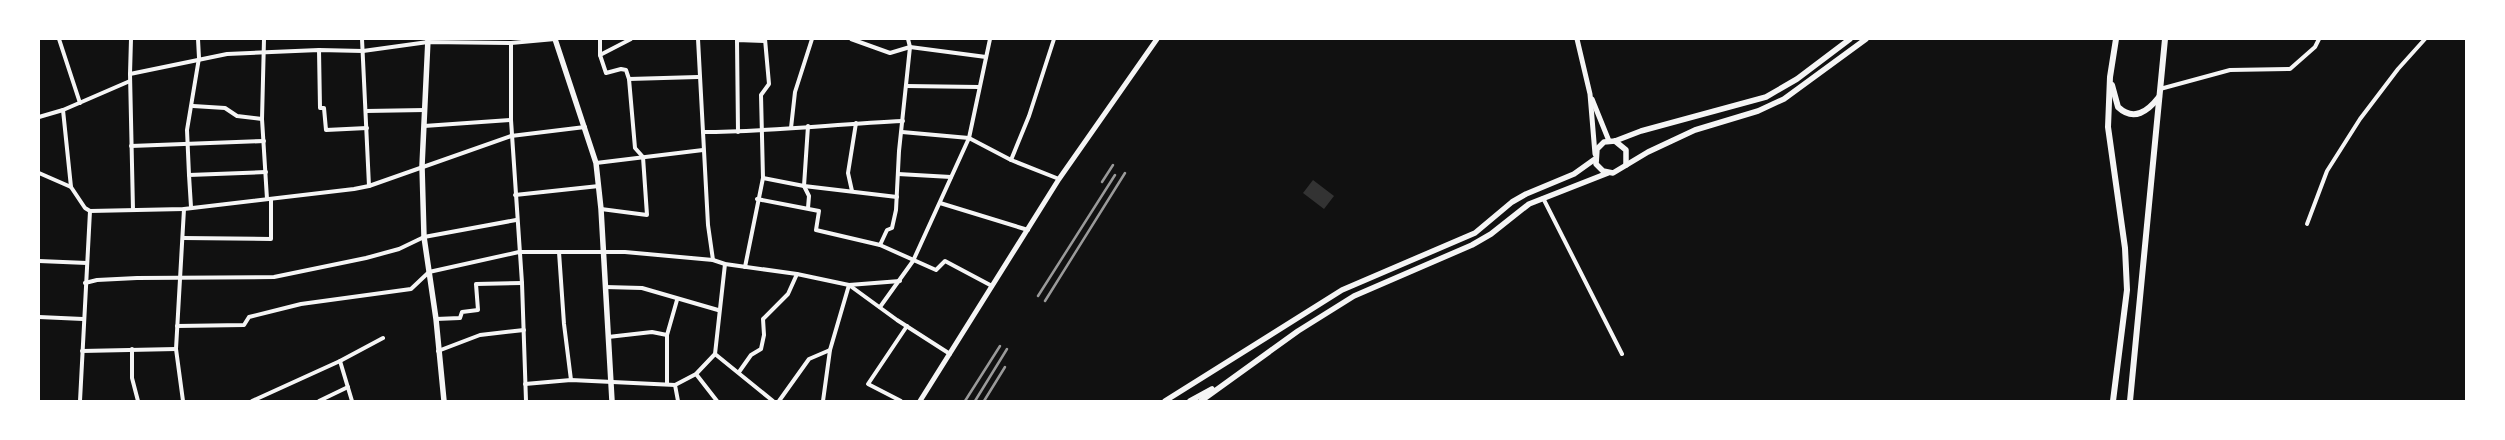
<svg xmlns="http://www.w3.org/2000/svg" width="2505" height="440" font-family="Lato,sans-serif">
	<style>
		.water { fill: #333 }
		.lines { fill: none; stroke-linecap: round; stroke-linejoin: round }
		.minor { stroke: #f5f5f5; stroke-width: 4 }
		.tertiary { stroke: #f5f5f5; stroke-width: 5 }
		.secondary { stroke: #f5f5f5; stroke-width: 5.5 }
		.primary { stroke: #f5f5f5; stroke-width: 6 }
		.rail { stroke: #9a9a9a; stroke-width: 2.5 }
	</style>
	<rect width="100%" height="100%" fill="#111"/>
	<path class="water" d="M1313,180L1334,196L1324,209L1303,193Z"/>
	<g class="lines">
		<g class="minor">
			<path d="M59,39L80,103"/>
			<path d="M131,39L130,74L133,210"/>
			<path d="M264,39L262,119L267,199"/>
			<path d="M362,39L369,186"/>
			<path d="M600,39V55L606,73L621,69L626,70L629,79L635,148L643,157L647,215L601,209"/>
			<path d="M698,39L708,225L713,260"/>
			<path d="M851,39L890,53L910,47L986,57"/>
			<path d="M511,43V120L522,283L526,401"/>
			<path d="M319,50L320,108H324L326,130L367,128"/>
			<path d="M600,55L631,39"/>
			<path d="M130,74L227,54L319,50L363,51L428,42L511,43L555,39"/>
			<path d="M629,79L698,77"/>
			<path d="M906,86L979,87"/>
			<path d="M2160,89L2230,70L2290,69L2315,47L2319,39"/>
			<path d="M193,106L225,108L237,116L262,119"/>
			<path d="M63,110L71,187"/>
			<path d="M366,111L425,110"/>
			<path d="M39,117L63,110L130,81"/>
			<path d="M424,126L511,120"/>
			<path d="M808,126L804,186L809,196L808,208"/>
			<path d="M791,128L795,92L812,39"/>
			<path d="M703,132C769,132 836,124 903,121"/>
			<path d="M738,132L737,40L765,41"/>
			<path d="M902,132L969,138L1011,160L1059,179"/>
			<path d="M131,146L264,141"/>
			<path d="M1011,160L1029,116L1054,39"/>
			<path d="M596,163L703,150"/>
			<path d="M39,173L71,187L85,208L90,211L184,209L354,189L369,186L511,136L585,127"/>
			<path d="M898,174L951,177"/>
			<path d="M189,175L187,130L199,58L198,39"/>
			<path d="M763,178L804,186L897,197"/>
			<path d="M852,191L848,173L856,123"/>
			<path d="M515,195L599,186"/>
			<path d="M1543,198L1622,354"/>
			<path d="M757,199L819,211L816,230L880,245L936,270L945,261L992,286"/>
			<path d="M940,203L1028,230"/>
			<path d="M191,207L189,175L266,172"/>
			<path d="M2307,224L2327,171L2360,119L2398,69L2425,39"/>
			<path d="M183,238L271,239V199"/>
			<path d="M880,245L887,230L892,228L896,210L899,151L910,47L908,39"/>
			<path d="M559,252L564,324L571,380"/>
			<path d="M39,261L87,263"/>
			<path d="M745,267L763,178L761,95L769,84L765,39"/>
			<path d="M85,283L97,280L137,278L274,277L366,258L399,249L424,237L516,220"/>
			<path d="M849,285L897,320L950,354"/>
			<path d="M605,287L642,288L718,310"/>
			<path d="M880,307L913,261L969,138L990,39"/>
			<path d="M39,317L83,319"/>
			<path d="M436,319L460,318L462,312L478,310L476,284L522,283"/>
			<path d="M177,326L244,325L249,317L301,304L411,289L429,272L519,252H625L713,260L725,264L797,274L849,285L900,281"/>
			<path d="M608,337L652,332L667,335"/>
			<path d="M132,349V378L138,401"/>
			<path d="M82,351L176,349"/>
			<path d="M438,351L480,335L524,330"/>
			<path d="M715,354L773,401"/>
			<path d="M340,361L352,401"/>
			<path d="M739,372L751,355L761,349L764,335L763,319L788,294L797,274"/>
			<path d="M696,374L717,401"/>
			<path d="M525,384L571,380L675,385L696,374L715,354L725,264"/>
			<path d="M667,384V335L677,300"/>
			<path d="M675,385L678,401"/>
			<path d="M80,401L90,211"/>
			<path d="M183,401L176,349L184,209"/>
			<path d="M252,401L340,361L383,338"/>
			<path d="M319,401L348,387"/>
			<path d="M779,401L809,359L830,350"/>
			<path d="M823,401L830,350L849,285"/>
			<path d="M901,401L868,384L907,326"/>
		</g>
		<g class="tertiary">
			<path d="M1577,39L1590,94L1595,154"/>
			<path d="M1592,99L1609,141"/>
			<path d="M920,401L1059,179L1157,39"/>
		</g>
		<g class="secondary">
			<path d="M428,39L422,166L424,237L436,319L444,401"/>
			<path d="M555,39L596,163L601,209L612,401"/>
			<path d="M1850,39L1797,79L1766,97L1641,131L1615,141L1604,142L1597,149L1596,164L1603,171L1613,173L1648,152L1695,130L1758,111L1784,99L1866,39"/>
			<path d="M1615,141L1626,150V165"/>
			<path d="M1165,401L1342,290L1475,233L1512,202L1526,194L1574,174L1595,159"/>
			<path d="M1190,401L1212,389"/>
			<path d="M1201,401L1298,331L1354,296L1472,245L1491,234L1529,204L1608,173"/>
		</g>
		<g class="primary">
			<path d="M2112,85L2118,107C2134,122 2148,111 2159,97"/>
			<path d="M2113,401L2127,290L2125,248L2108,127L2110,77L2116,39"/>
			<path d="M2130,401L2165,39"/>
		</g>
		<g class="rail">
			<path d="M1102,182L1113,165"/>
			<path d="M1038,296L1115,175"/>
			<path d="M1045,301L1125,173"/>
			<path d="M965,401L1000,346"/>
			<path d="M975,401L1007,349"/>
			<path d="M984,401L1005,367"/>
		</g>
	</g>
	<rect width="2505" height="440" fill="none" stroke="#ffffff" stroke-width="80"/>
</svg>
